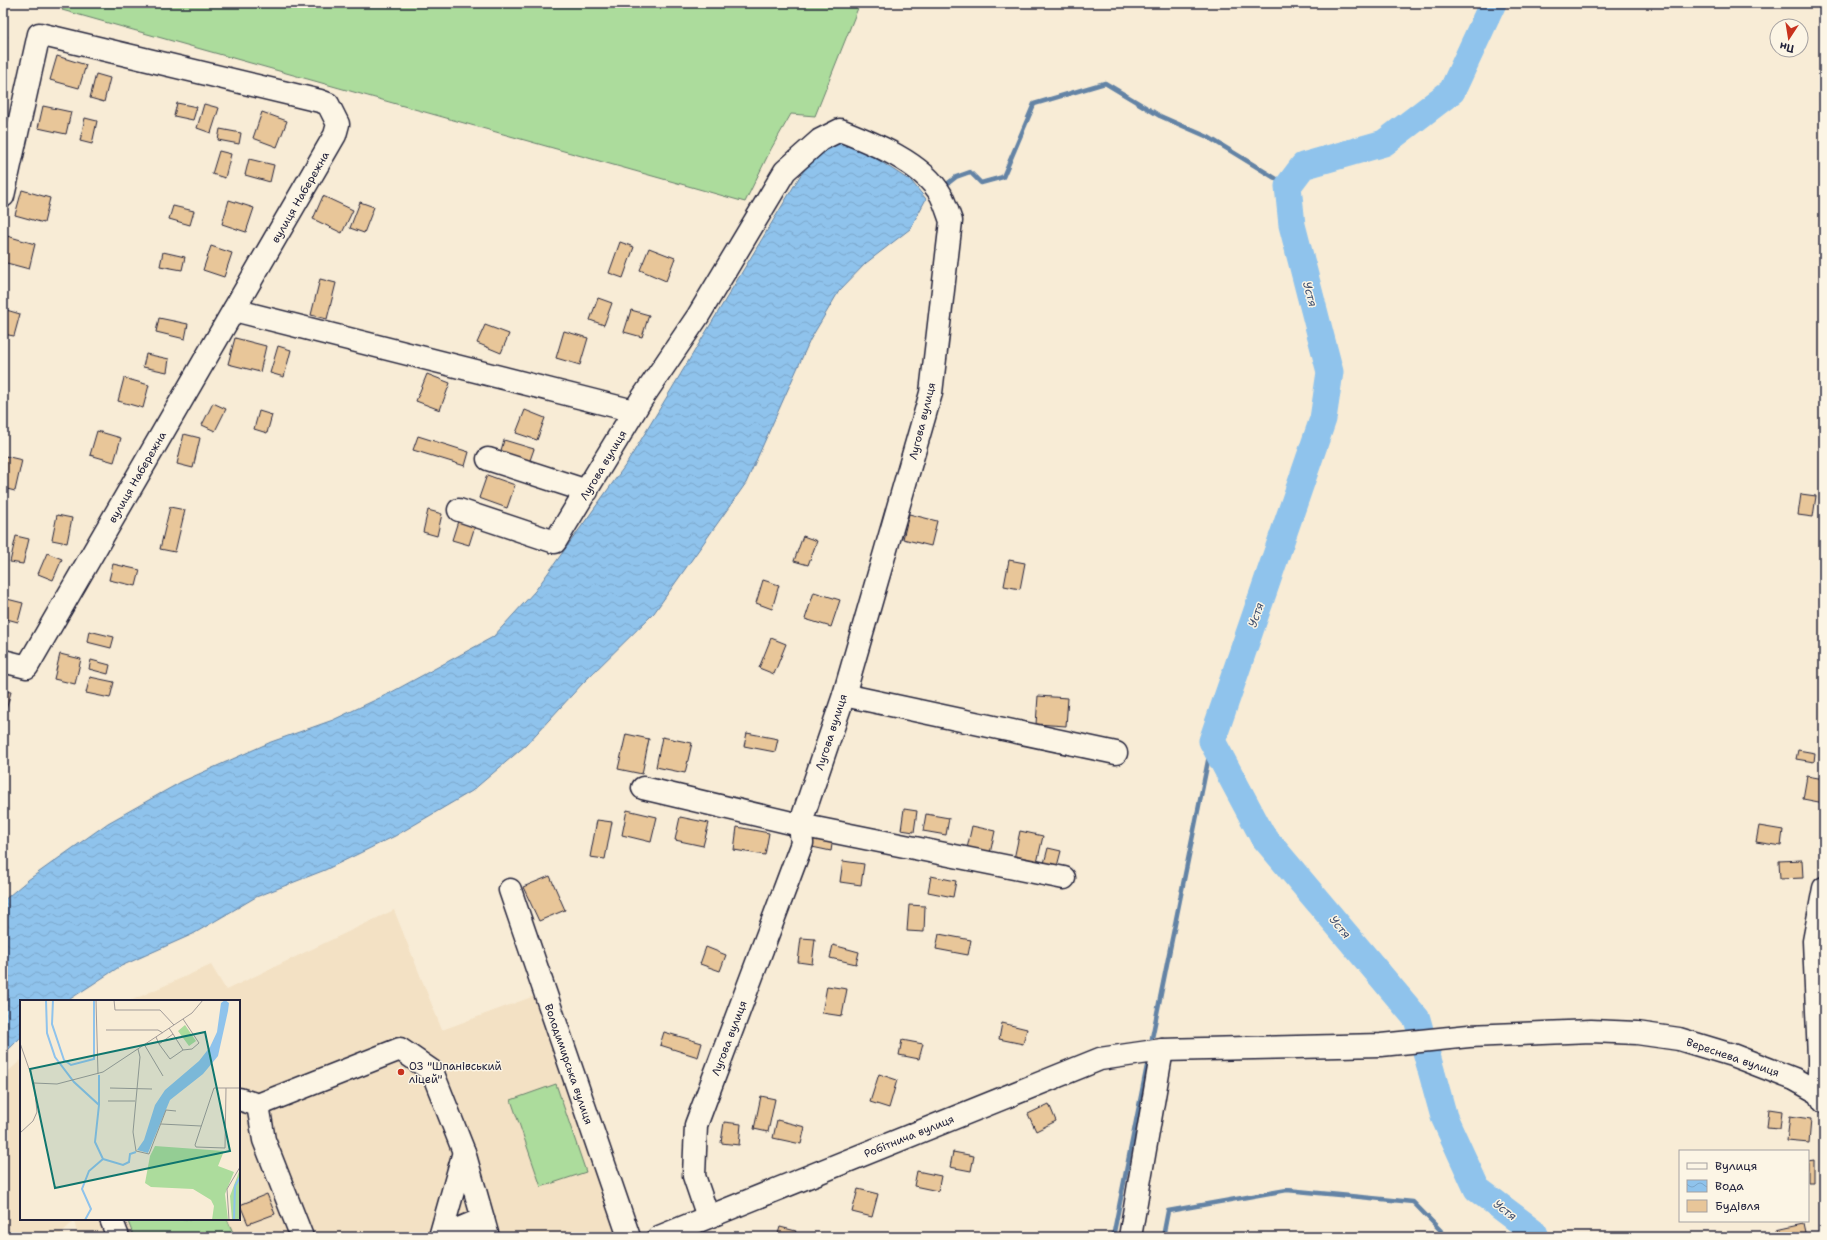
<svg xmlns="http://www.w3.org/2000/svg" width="1827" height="1240" font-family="'Shantell Sans',sans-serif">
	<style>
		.built { fill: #f3e1c4 }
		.garden { fill: #acdc9c; stroke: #677f6c }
		.water { fill: url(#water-waves); stroke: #6383a5 }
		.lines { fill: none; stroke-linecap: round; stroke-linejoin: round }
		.stream { stroke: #6383a5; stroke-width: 4.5 }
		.river { stroke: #8fc3ec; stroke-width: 27 }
		.building { fill: #e8c699; stroke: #22223b }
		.minor-casing { stroke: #22223b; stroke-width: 25 }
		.minor { stroke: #fcf5e5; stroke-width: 22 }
		.poi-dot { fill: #c8321e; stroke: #fcf5e5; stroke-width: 1.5 }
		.labels { text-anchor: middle; stroke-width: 3; stroke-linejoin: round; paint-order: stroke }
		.street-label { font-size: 11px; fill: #22223b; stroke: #fcf5e5 }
		.poi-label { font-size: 11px; fill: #22223b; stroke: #fcf5e5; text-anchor: start }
		.water-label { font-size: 12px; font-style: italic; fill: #435270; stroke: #fcf5e5 }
		.inset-river { fill: none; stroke: #8fc3ec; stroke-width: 2 }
		.inset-road { fill: none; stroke: #a29b98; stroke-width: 1 }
		.view { fill: #0f766e; fill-opacity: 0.15; stroke: #0f766e; stroke-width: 2 }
		.inset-edge { fill: none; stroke: #22223b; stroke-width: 2 }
	</style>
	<defs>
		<pattern id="water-waves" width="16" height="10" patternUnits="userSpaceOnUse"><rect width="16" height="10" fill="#8fc3ec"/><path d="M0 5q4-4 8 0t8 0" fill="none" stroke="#7ba7cb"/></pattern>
	</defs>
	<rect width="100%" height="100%" fill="#f8ecd6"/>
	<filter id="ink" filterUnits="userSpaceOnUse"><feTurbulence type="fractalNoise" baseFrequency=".025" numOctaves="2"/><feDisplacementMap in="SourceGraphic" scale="8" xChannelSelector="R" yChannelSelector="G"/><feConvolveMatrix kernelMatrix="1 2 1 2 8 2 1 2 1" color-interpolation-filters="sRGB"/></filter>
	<g filter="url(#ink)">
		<path class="built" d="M394,910L442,1030L537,995L621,1237H78L74,1221L57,1237H3V1076L21,1060V1219H239V1001H130L211,965L226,990Z"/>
		<g class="garden">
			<path d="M66,3H860L815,116L791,114L771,149L745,202L62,10Z"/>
			<path d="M556,1084L586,1172L541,1187L511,1100Z"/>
			<path d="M127,1219H227L235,1237H134Z"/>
		</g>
		<path class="water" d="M849,141L912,182L926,199L910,229L866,263L839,291L810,340L746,483L654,613L583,683L526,745L472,791L395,836L325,870L256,897L193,934L119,967L67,1001H21V1037L3,1055V901L28,880L108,823L181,782L271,742L333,720L390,693L493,637L535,591L627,463L800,176L822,146Z"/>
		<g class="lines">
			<g class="stream">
				<path d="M942,188L956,177L970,172L981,183L1003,177L1034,104L1105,83L1160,116L1208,137L1288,186"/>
				<path d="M1152,1038L1212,741"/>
				<path d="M1113,1237L1147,1066"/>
				<path d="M1163,1237L1168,1211L1287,1190L1413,1202L1447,1237"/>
			</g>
			<path class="river" d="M1493,3L1452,91L1384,143L1303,166L1288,186L1292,225L1330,372L1323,419L1212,741L1262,835L1417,1019L1444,1117L1477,1189L1534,1232L1536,1237"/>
		</g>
		<g class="building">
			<path d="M3,35L7,36L3,54Z"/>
			<path d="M57,56L86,65L79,88L50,80Z"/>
			<path d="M96,74L110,78L104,102L90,98Z"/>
			<path d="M177,103L197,107L193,120L174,116Z"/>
			<path d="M204,104L219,108L211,133L197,128Z"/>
			<path d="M43,106L71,112L66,134L38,128Z"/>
			<path d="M262,112L287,121L277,147L253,138Z"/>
			<path d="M85,118L97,121L92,144L80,141Z"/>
			<path d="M220,129L241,133L239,144L218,140Z"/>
			<path d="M219,151L231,154L225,178L212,174Z"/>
			<path d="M249,159L274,165L270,182L245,175Z"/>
			<path d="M22,190L50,198L44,223L15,215Z"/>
			<path d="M323,196L353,210L342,233L313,219Z"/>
			<path d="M229,200L254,208L246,232L222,224Z"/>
			<path d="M360,202L374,207L364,233L350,228Z"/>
			<path d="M173,206L194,211L190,225L169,219Z"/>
			<path d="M7,236L35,244L29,269L3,262V251Z"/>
			<path d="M620,242L634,247L623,278L609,273Z"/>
			<path d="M211,246L232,253L224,277L203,270Z"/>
			<path d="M649,248L675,258L666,281L640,270Z"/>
			<path d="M163,252L185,257L182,270L160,266Z"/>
			<path d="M320,279L336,283L327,319L311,315Z"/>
			<path d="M598,298L612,303L604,325L590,320Z"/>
			<path d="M3,309L20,314L14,336L3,334Z"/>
			<path d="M631,310L649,315L642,337L624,332Z"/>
			<path d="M159,318L188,324L185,339L156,332Z"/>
			<path d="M485,325L509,334L501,353L477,343Z"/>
			<path d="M564,331L588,338L580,365L556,358Z"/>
			<path d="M235,338L266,346L260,372L228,364Z"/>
			<path d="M278,346L291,350L284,377L270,373Z"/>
			<path d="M146,354L169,359L167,372L143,367Z"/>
			<path d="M427,374L450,383L440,410L416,401Z"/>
			<path d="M124,378L149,385L143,408L118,401Z"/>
			<path d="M213,403L226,409L215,431L202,425Z"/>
			<path d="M525,410L545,418L537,440L516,433Z"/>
			<path d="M259,411L272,415L267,433L254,429Z"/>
			<path d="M97,431L121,438L114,462L90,455Z"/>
			<path d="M184,434L200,438L193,468L177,464Z"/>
			<path d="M418,436L469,452L465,466L413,450Z"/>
			<path d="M504,440L534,449L529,463L500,454Z"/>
			<path d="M5,456L22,460L15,491L3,488V464Z"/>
			<path d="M487,475L515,485L507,508L479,498Z"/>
			<path d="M1801,494L1816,496L1813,517L1798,515Z"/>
			<path d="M170,507L185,510L175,552L160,549Z"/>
			<path d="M428,510L442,514L437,536L423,532Z"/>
			<path d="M909,514L937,521L931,546L903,539Z"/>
			<path d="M57,515L72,518L67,543L52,540Z"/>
			<path d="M458,521L475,526L469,545L452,540Z"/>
			<path d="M16,536L29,539L23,564L10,562Z"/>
			<path d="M803,536L817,541L808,565L794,561Z"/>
			<path d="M47,553L62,559L53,580L38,574Z"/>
			<path d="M1009,560L1025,563L1020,589L1004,586Z"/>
			<path d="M113,564L140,570L136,586L109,580Z"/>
			<path d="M763,580L779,585L772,609L756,603Z"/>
			<path d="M814,592L840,600L831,627L805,619Z"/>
			<path d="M3,598L23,603L18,622L3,618Z"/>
			<path d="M89,631L114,637L111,648L87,642Z"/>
			<path d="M771,638L786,644L774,674L759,668Z"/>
			<path d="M60,654L81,659L75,684L54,679Z"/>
			<path d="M91,660L110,665L108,674L89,669Z"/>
			<path d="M90,677L114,682L110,698L86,693Z"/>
			<path d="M3,691L11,692L6,710L3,709Z"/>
			<path d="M1038,696L1068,698L1066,726L1036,724Z"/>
			<path d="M747,733L778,739L775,752L744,746Z"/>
			<path d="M626,734L649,739L642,774L618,769Z"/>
			<path d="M662,737L692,743L685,773L656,767Z"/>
			<path d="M1798,750L1815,753L1814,762L1796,759Z"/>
			<path d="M1807,776L1824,779V803L1803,799Z"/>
			<path d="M904,809L917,811L914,832L901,830Z"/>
			<path d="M627,810L657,817L651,842L622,835Z"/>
			<path d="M926,814L949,818L946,835L923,831Z"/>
			<path d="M680,817L709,823L703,846L675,840Z"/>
			<path d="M597,820L612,822L605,859L590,857Z"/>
			<path d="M972,826L995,831L989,858L966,853Z"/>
			<path d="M1759,826L1783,830L1781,846L1756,842Z"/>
			<path d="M737,827L769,833L765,855L734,850Z"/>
			<path d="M1020,831L1043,836L1037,863L1014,859Z"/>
			<path d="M815,834L833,838L831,851L812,847Z"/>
			<path d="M1048,848L1061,851L1055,874L1042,871Z"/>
			<path d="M1802,860L1803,878L1780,879L1779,861Z"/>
			<path d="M843,861L864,864L861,885L840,882Z"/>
			<path d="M550,876L565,910L539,921L523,887Z"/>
			<path d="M931,876L956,881L953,897L928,892Z"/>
			<path d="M909,905L925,906L924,932L907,931Z"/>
			<path d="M939,934L971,940L968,955L936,949Z"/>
			<path d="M801,938L815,939L812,964L798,962Z"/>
			<path d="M833,945L859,952L856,964L830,958Z"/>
			<path d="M706,947L726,955L720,971L700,964Z"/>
			<path d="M827,986L847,989L842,1016L822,1013Z"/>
			<path d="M1002,1023L1027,1029L1023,1044L999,1039Z"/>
			<path d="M664,1032L702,1043L698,1057L660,1045Z"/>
			<path d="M902,1040L923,1044L919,1059L899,1055Z"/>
			<path d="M879,1074L897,1080L889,1108L870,1102Z"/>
			<path d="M761,1096L775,1099L768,1132L754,1129Z"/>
			<path d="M1049,1104L1056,1121L1036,1131L1028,1114Z"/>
			<path d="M1769,1109L1782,1111L1780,1129L1767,1128Z"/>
			<path d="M1790,1116L1811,1119L1809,1143L1787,1141Z"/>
			<path d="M777,1120L805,1127L801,1144L773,1138Z"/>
			<path d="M724,1122L741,1124L739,1145L721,1143Z"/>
			<path d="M953,1152L974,1156L971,1171L950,1167Z"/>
			<path d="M1814,1160V1182H1808V1161Z"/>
			<path d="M917,1171L941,1176L938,1191L914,1186Z"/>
			<path d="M858,1189L878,1194L872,1217L852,1212Z"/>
			<path d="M267,1194L275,1214L248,1224L240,1205Z"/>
			<path d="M1803,1223L1806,1237H1778L1776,1229Z"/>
			<path d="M780,1227L796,1231L794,1236L799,1237H777Z"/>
		</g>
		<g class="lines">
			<g class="minor-casing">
				<g id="minor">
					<path d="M3,196L39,34L320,101L328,104L338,124L335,135L27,667L3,661"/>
					<path d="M234,310L634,411"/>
					<path d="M488,459L587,491"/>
					<path d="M459,510L555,542L641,400L698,316L785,171L820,140L840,130C873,143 923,163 941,195C945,203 948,213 951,221L931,393L844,695L800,825L802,843L696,1125L694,1176L708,1217"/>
					<path d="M844,695L1116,753"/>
					<path d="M643,788L800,825L1064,878"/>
					<path d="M510,890L629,1237"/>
					<path d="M1819,1093V1058L1814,941L1824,888"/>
					<path d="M239,1099L258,1105"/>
					<path d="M111,1219L118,1237"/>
					<path d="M302,1237L264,1140L258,1105L400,1049L432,1071L464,1152L483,1219"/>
					<path d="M440,1237L464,1152"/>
					<path d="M440,1237L483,1219L488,1237"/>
					<path d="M659,1237L1100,1059L1162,1050L1381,1045L1469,1036L1591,1031L1637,1033L1679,1039L1732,1055L1794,1079L1819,1093L1824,1102"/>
					<path d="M1130,1237L1162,1050"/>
				</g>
			</g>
			<use href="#minor" class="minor"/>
		</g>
	</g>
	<circle class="poi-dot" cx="401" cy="1072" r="4"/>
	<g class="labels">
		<g class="street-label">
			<text transform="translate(300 197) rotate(-60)" y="4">вулиця Набережна</text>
			<text transform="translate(922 421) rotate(-76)" y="4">Лугова вулиця</text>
			<text transform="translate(603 465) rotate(-59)" y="4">Лугова вулиця</text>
			<text transform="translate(137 477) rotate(-60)" y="4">вулиця Набережна</text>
			<text transform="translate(831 732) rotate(-72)" y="4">Лугова вулиця</text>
			<text transform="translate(729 1038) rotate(-69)" y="4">Лугова вулиця</text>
			<text transform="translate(1733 1057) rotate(19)" y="4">Вереснева вулиця</text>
			<text transform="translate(569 1064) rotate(71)" y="4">Володимирська вулиця</text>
			<text transform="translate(909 1136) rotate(-22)" y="4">Робітнича вулиця</text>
		</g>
		<g class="poi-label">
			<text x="409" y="1070">ОЗ "Шпанівський<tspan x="409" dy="13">ліцей"</tspan></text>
		</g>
		<g class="water-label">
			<text transform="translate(1310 294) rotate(75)" y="4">Устя</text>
			<text transform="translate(1256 615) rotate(-71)" y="4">Устя</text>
			<text transform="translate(1340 927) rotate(50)" y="4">Устя</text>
			<text transform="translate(1505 1210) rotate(37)" y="4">Устя</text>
		</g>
	</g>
	<g transform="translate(20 1000)">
		<rect width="220" height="220" fill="#f8ecd6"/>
		<path d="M220,169V220H212L210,196Z" fill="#acdc9c"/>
		<path d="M165,25L176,41L169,46L158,31ZM135,146L204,151L198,166L214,172L205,194L208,220H192L194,206L191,200L173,189L131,187L125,183L130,156Z" fill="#acdc9c"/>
		<path d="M205,0L209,3L208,11L198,56L183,74L150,100L128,153L117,150L124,140L135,105L145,90L179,61L190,47L197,32L201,3Z" fill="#8fc3ec"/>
		<path class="inset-river" d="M26,0L27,33L35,57L54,82L79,105L75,142L83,159L69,171L62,189L71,209L65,220M33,0L32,24L44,60L51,65L74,59V0M79,75V105M83,159L103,165L109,162L110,154L116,152M214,220L215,186L220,177"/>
		<path class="inset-road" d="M76,0L78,74M94,0L95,10H140L154,25M86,30H138L143,33M136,37L139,44L153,34L149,28M0,43L14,83L37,84L83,72L172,13L183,0M124,44L143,76M139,44L150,59L163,50L153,34M118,49L120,57L113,132L116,151L129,154L146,110L156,111M163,50L172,49L179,43L163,19M90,88L132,89M206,88L205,148L176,147L175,145L194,88H220M88,101H115M141,124L181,126M0,133L13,121L17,112L14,83M209,220L207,189L220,167"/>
		<path class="view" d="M185,32L210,151L35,188L10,69Z"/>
		<rect width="220" height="220" class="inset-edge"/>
	</g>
	<rect width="1827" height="1240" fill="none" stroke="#fcf5e5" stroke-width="16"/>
	<rect x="8" y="8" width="1811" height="1224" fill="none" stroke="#22223b" stroke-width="1.5" filter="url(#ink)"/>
	<rect x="1679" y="1150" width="130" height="72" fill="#fcf5e5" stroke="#a5a1a1"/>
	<rect x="1687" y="1163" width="20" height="6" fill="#fcf5e5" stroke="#a5a1a1"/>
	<text x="1715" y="1170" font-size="12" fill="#22223b">Вулиця</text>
	<rect x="1687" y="1180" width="20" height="12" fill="url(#water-waves)" stroke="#a5a1a1"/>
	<text x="1715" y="1190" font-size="12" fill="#22223b">Вода</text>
	<rect x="1687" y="1200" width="20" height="12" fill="#e8c699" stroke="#a5a1a1"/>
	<text x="1715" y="1210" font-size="12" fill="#22223b">Будівля</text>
	<g transform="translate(1789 38) rotate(192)"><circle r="19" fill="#fcf5e5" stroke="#a5a1a1"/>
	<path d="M0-3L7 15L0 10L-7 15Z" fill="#c8321e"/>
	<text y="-6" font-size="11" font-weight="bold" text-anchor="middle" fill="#22223b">Пн</text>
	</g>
</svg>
